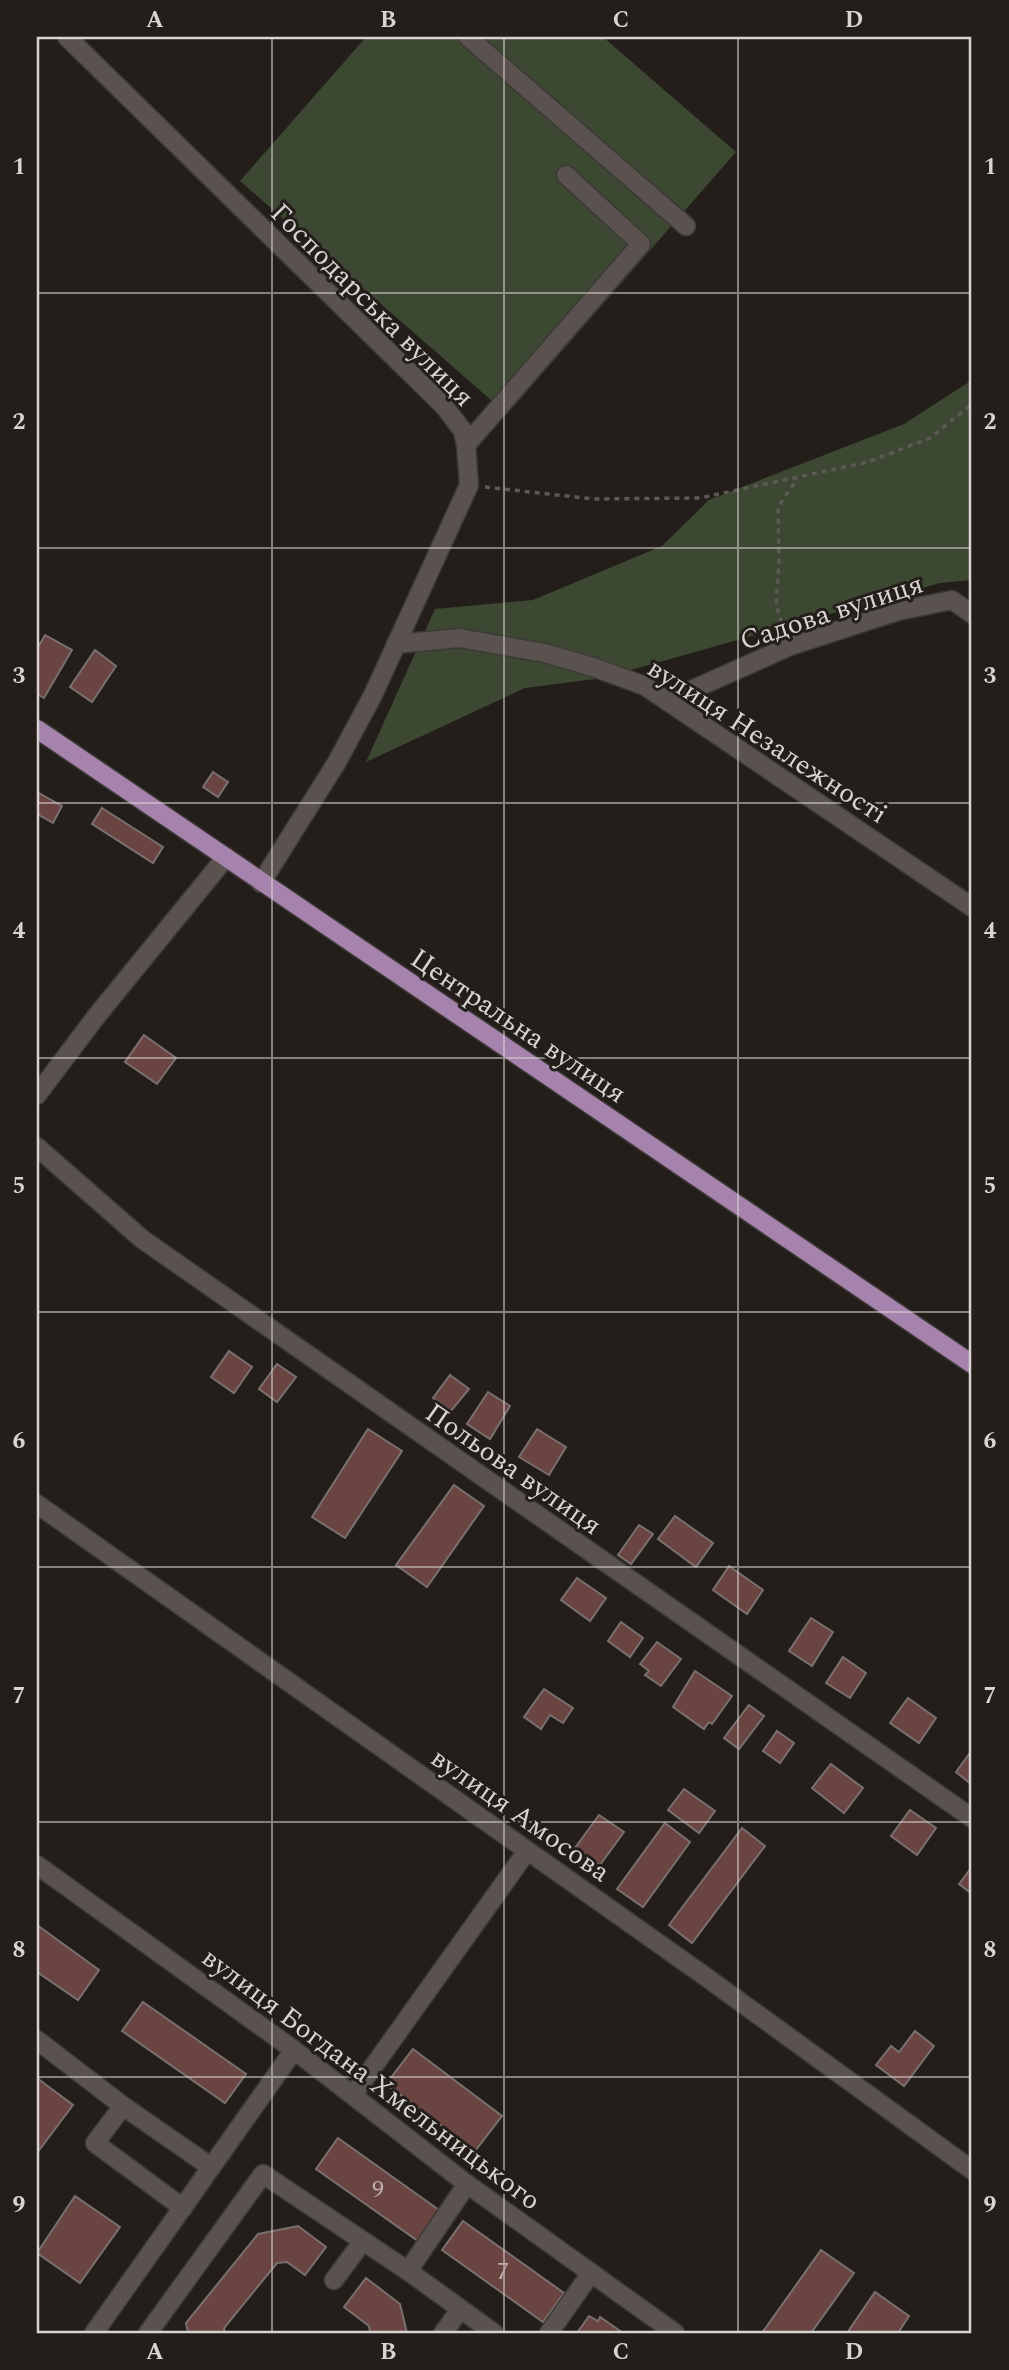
<svg xmlns="http://www.w3.org/2000/svg" width="1009" height="2370" font-family="Spectral,serif">
	<style>
		.green { fill: #3c4832 }
		.building { fill: #694441; stroke: #79706f; stroke-width: 2 }
		.lines { fill: none; stroke-linecap: round; stroke-linejoin: round }
		.minor-casing { stroke: #3d3936; stroke-width: 21 }
		.major-casing { stroke: #3d3936; stroke-width: 21 }
		.path { stroke: #5d5955; stroke-width: 3.5; stroke-dasharray: 5 5; stroke-linecap: butt }
		.minor { stroke: #59524e; stroke-width: 18 }
		.major { stroke: #a683ad; stroke-width: 18 }
		.grid { fill: none; stroke: #d8d4d2; stroke-width: 2; stroke-opacity: 0.55 }
		.labels { text-anchor: middle; stroke-width: 6; stroke-linejoin: round; paint-order: stroke }
		.number-label { font-size: 24px; fill: #bcb0ae }
		.street-label { font-size: 28px; fill: #d8d4d2; stroke: #231e1a }
		.neatline { fill: none; stroke: #d8d4d2; stroke-width: 2.5 }
		.grid-label { font-size: 23px; text-anchor: middle; font-weight: bold; fill: #d8d4d2 }
	</style>
	<rect width="100%" height="100%" fill="#231e1a"/>
	<g class="green">
		<path d="M366,37H603L736,152L507,414L240,181Z"/>
		<path d="M972,380V580L940,583L603,678L525,688L366,762L435,609L533,600L662,546L709,500L904,424Z"/>
	</g>
	<g class="building">
		<path d="M45,635L72,650L44,698L37,694V649Z"/>
		<path d="M95,650L116,666L92,702L70,687Z"/>
		<path d="M213,772L228,782L218,797L203,787Z"/>
		<path d="M37,792L62,806L53,823L37,814Z"/>
		<path d="M102,808L163,847L153,863L92,824Z"/>
		<path d="M144,1035L176,1058L157,1084L125,1062Z"/>
		<path d="M229,1351L252,1367L234,1393L211,1377Z"/>
		<path d="M277,1364L296,1377L277,1402L259,1389Z"/>
		<path d="M450,1375L469,1389L451,1411L433,1398Z"/>
		<path d="M488,1392L510,1406L490,1439L467,1424Z"/>
		<path d="M368,1429L402,1451L345,1538L312,1517Z"/>
		<path d="M537,1429L566,1447L549,1475L519,1457Z"/>
		<path d="M454,1485L484,1506L427,1587L396,1565Z"/>
		<path d="M675,1516L713,1543L696,1567L658,1539Z"/>
		<path d="M639,1525L653,1534L631,1564L618,1555Z"/>
		<path d="M729,1566L763,1590L747,1614L713,1590Z"/>
		<path d="M577,1578L606,1598L590,1621L561,1600Z"/>
		<path d="M811,1618L833,1632L812,1666L789,1651Z"/>
		<path d="M621,1622L643,1638L630,1657L608,1641Z"/>
		<path d="M657,1642L681,1659L661,1686L645,1675L649,1671L640,1664Z"/>
		<path d="M843,1657L866,1673L850,1698L826,1683Z"/>
		<path d="M695,1671L732,1696L712,1724L709,1722L704,1729L673,1707Z"/>
		<path d="M544,1689L573,1708L563,1723L550,1715L541,1729L524,1717Z"/>
		<path d="M908,1698L936,1718L919,1743L890,1723Z"/>
		<path d="M749,1705L764,1716L739,1749L724,1738Z"/>
		<path d="M777,1731L794,1743L780,1763L763,1751Z"/>
		<path d="M972,1750V1785L956,1772Z"/>
		<path d="M831,1764L863,1788L844,1813L812,1788Z"/>
		<path d="M684,1789L715,1811L699,1833L668,1810Z"/>
		<path d="M910,1810L936,1828L917,1855L891,1836Z"/>
		<path d="M599,1815L624,1832L600,1865L575,1848Z"/>
		<path d="M665,1823L690,1842L643,1907L617,1889Z"/>
		<path d="M742,1828L765,1846L692,1943L669,1925Z"/>
		<path d="M972,1867V1894L959,1884Z"/>
		<path d="M37,1925L99,1970L78,2000L37,1972Z"/>
		<path d="M143,2002L246,2074L225,2103L122,2031Z"/>
		<path d="M915,2031L934,2046L904,2086L876,2065L891,2046L899,2052Z"/>
		<path d="M413,2049L502,2116L475,2151L386,2084Z"/>
		<path d="M37,2078L73,2105L37,2153Z"/>
		<path d="M338,2138L439,2210L418,2241L316,2169Z"/>
		<path d="M75,2196L120,2227L80,2283L37,2253Z"/>
		<path d="M463,2221L564,2293L543,2322L442,2250Z"/>
		<path d="M298,2226L326,2247L305,2275L287,2262L277,2263L224,2328L225,2333H188L186,2323L258,2234Z"/>
		<path d="M821,2250L854,2273L811,2333H762Z"/>
		<path d="M366,2278L400,2304L407,2333H370L369,2326L344,2307Z"/>
		<path d="M875,2292L909,2316L898,2333H847Z"/>
		<path d="M589,2316L598,2321L600,2317L623,2333H577Z"/>
	</g>
	<g class="lines">
		<g class="minor-casing">
			<g id="minor">
				<path d="M67,37L444,406L463,431L466,445L469,485L373,695L337,762L261,883"/>
				<path d="M468,37L686,226"/>
				<path d="M466,445L641,244L566,175"/>
				<path d="M396,644L459,638L545,653L593,667L645,686L972,907"/>
				<path d="M667,701L790,646L898,611L952,600L972,614"/>
				<path d="M37,1095L95,1018L226,857"/>
				<path d="M37,1147L142,1239L972,1818"/>
				<path d="M37,1504L699,1972L972,2170"/>
				<path d="M37,1865L294,2050L467,2184L675,2333"/>
				<path d="M37,2040L123,2106L211,2167"/>
				<path d="M353,2095L527,1851"/>
				<path d="M123,2106L95,2143L183,2208"/>
				<path d="M408,2271L467,2184"/>
				<path d="M334,2280L363,2241"/>
				<path d="M94,2333L294,2050"/>
				<path d="M148,2333L263,2174L408,2271L494,2333"/>
				<path d="M443,2333L460,2310"/>
				<path d="M549,2333L591,2273"/>
			</g>
		</g>
		<g class="major-casing">
			<path id="major" d="M37,729L972,1364"/>
		</g>
		<g class="path">
			<path d="M485,487L594,499L700,498L868,462L930,438L972,404"/>
			<path d="M785,632L776,605L779,563L778,507L797,479"/>
		</g>
		<use href="#minor" class="minor"/>
		<use href="#major" class="major"/>
	</g>
	<path class="grid" d="M272,37V2333M504,37V2333M738,37V2333M37,293H972M37,548H972M37,803H972M37,1058H972M37,1312H972M37,1567H972M37,1822H972M37,2077H972"/>
	<g class="labels">
		<g class="number-label">
			<text x="378" y="2197">9</text>
			<text x="503" y="2279">7</text>
		</g>
		<g class="street-label">
			<text transform="translate(373 304) rotate(45)" y="10">Господарська вулиця</text>
			<text transform="translate(831 611) rotate(-18)" y="10">Садова вулиця</text>
			<text transform="translate(768 740) rotate(33)" y="10">вулиця Незалежності</text>
			<text transform="translate(519 1025) rotate(34)" y="10">Центральна вулиця</text>
			<text transform="translate(514 1468) rotate(35)" y="10">Польова вулиця</text>
			<text transform="translate(521 1814) rotate(35)" y="10">вулиця Амосова</text>
			<text transform="translate(372 2078) rotate(37)" y="10">вулиця Богдана Хмельницького</text>
		</g>
	</g>
	<rect width="1009" height="2370" fill="none" stroke="#231e1a" stroke-width="77"/>
	<rect x="38" y="38" width="932" height="2294" class="neatline"/>
	<g class="grid-label">
		<text x="155" y="27">A</text>
		<text x="388" y="27">B</text>
		<text x="621" y="27">C</text>
		<text x="854" y="27">D</text>
		<text x="19" y="174">1</text>
		<text x="990" y="174">1</text>
		<text x="19" y="429">2</text>
		<text x="990" y="429">2</text>
		<text x="19" y="683">3</text>
		<text x="990" y="683">3</text>
		<text x="19" y="938">4</text>
		<text x="990" y="938">4</text>
		<text x="19" y="1193">5</text>
		<text x="990" y="1193">5</text>
		<text x="19" y="1448">6</text>
		<text x="990" y="1448">6</text>
		<text x="19" y="1703">7</text>
		<text x="990" y="1703">7</text>
		<text x="19" y="1957">8</text>
		<text x="990" y="1957">8</text>
		<text x="19" y="2212">9</text>
		<text x="990" y="2212">9</text>
		<text x="155" y="2359">A</text>
		<text x="388" y="2359">B</text>
		<text x="621" y="2359">C</text>
		<text x="854" y="2359">D</text>
	</g>
</svg>
